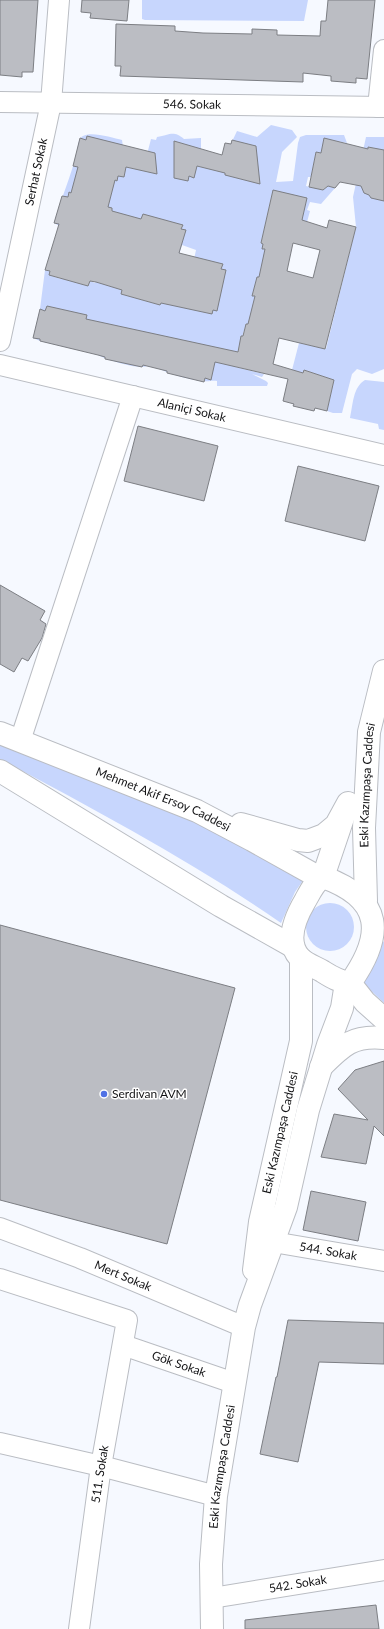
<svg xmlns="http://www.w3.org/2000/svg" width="384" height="1629" font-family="Lato,sans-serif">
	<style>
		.green { fill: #c7d6fd }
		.building { fill: #bbbdc3; stroke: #7c7e83; fill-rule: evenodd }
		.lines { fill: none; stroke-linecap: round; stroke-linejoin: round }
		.minor-casing { stroke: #babdc3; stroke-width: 22 }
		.tertiary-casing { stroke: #babdc3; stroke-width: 24 }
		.primary-casing { stroke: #babdc3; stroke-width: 24 }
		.minor { stroke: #fff; stroke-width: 20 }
		.tertiary { stroke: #fff; stroke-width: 22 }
		.primary { stroke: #fff; stroke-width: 22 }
		.poi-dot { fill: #5071e5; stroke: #fff; stroke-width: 1.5 }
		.labels { text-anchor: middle; stroke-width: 3; stroke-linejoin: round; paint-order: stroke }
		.street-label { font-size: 12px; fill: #131315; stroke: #fff }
		.poi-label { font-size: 12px; fill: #131315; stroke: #fff; text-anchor: start }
	</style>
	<rect width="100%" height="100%" fill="#f6f9ff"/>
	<g class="green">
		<path d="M142,0H308L304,21L145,20L142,19Z"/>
		<path d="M271,125L292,130L297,137L282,152L276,182L293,181L298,143L300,137L306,135H344L347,143L325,139L321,153L316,152L311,177H308L306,186L323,190L328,186L335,188L321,204L310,202L307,210L310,211L307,222L302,231L272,194L261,243L263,244V249L279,252L259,277H257L253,296H255L252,309L269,329L246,324L237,354L239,355L236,367L264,374L262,377L252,374L266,381L268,383L267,386H217V381C211,380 209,382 204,381C194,381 169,374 160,369L166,345C161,351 154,363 147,366C139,370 107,360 98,355L105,327L78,350L40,341L33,338L40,309L45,270L50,271L49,275L61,279L63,274L75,282L88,286L90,281L95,283L96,281L122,290L121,294L160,305L162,300L193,264L196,250L182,245L178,258L61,227L54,223C61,199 71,176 77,152C78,147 78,138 83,136C92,131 113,138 122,140L126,167L134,169L138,165L144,166L151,139L156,140L157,137C170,135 173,130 184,139L201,138V150L197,166L218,171L237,131L257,137Z"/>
		<path d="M366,137H384V369L372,374L357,369L352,374L342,413H333L327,411L334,380L304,370L303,373L292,370L299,343L326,349L356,227L353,197Z"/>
		<path d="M365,380L384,382V430L379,429L378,424L350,418C353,404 353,387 365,380Z"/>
		<path d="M0,741L142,794L304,879L295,892L281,923C192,861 95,810 0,759Z"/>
		<circle cx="330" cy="927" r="24"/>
		<path d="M380,939L384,942V1003L363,983Z"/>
	</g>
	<g class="building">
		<path d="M0,0H38L33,72H22V77L0,75Z"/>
		<path d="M82,0H129L127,21L90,18L91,13L81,12Z"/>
		<path d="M328,0H375L367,79L356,78V83L331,81V76L303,73V82L120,76L121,66H115L116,24L175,26V31L203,33L252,34V29L277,30V35L320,36L321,21H326Z"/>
		<path d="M87,136L155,153L157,174L126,167L124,177L118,176L117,181L115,180L108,207L112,208V211L141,219L143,214L183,225L181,229L186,230L179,253L223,264L221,269L226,270L217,311L213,310L212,314L161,303L160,305L121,294L122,290L96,282L90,281L88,286L49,275L50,271L45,270L59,224L54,223L62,196L68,197L69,192L71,193L78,167L73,166L80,138L86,140Z"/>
		<path d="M324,138L368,149V147L384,150V201L371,198L369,195L364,193L361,186L340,182L335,188L328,186L323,190L309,187L316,152L321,153Z"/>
		<path d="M232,140L256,146L260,184L225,175V173L197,166L194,178L189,176L188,181L174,178V141L222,155L225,143L231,144Z"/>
		<path d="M273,190L307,198L302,220L327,228L329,220L356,227L325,349L279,338L273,364L303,373L304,370L334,380L327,411L315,408L314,411L293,406L294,404L283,401L288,379L215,362L211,380L205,378L204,382L167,373V371L143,365L142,367L105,359V357L98,355L40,341V339L33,338L40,309L45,311L47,306L87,315L86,319L238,352L241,336H243L246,324H248L255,296H252L257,277H259L265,249H262L263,244L261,243ZM293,243L320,250L313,278L287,271Z"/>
		<path d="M138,426L218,446L204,501L124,481Z"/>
		<path d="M298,466L379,486L365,541L285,521Z"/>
		<path d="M0,585L45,611L40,620L46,624L42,638L28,661L22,658L14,672L0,664Z"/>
		<path d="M0,925L235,988L167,1244L0,1200Z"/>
		<path d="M384,1061V1136L374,1126L366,1164L321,1157L334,1114L368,1120L338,1089L355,1070Z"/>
		<path d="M311,1191L366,1202L358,1241L303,1230Z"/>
		<path d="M288,1320L384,1323V1364L319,1362L298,1462L260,1454L276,1377H277Z"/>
		<path d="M376,1605L379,1629H245V1620Z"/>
	</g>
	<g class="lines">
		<g class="minor-casing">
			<g id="minor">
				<path id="s1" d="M0,102L384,107"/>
				<path d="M378,107L384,50"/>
				<path id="s2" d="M0,341L51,103L59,0"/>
				<path id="s3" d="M0,365L384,455"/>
				<path d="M20,741L133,396"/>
				<path id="s4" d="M0,1228L80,1258L244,1327"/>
				<path id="s5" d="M273,1242L384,1261"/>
				<path d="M0,1279L127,1320L101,1466L79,1629"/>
				<path id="s6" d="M123,1345L234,1383"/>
				<path d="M0,1443L101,1466L216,1496"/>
				<path id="s7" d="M212,1598L384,1570"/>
			</g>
		</g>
		<g class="tertiary-casing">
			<g id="tertiary">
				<path d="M323,877L345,812"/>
				<path id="s8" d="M366,901L364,828L369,732L384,671"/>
				<path id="s9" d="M254,1270L260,1222L301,1041V959"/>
				<path id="s10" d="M212,1629L211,1564L216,1496L244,1327L250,1305L286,1207L308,1110L328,1045L342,1008L346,983"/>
			</g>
		</g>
		<g class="primary-casing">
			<g id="primary">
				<path id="s11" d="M0,733L197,811L252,840L320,878"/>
				<path d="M0,771L221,906L292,946"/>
				<path d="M241,824L298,840L308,841L324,835L336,825L348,803"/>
				<path d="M323,877C384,899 384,935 350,983C339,982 330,976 322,971C315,967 306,964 300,958C285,942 295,918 305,901C309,894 315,881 323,877Z"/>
				<path d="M350,983L365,1002L384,1019"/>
				<path d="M321,1067C342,1046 352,1035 384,1038"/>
			</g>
		</g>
		<use href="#minor" class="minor"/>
		<use href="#tertiary" class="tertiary"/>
		<use href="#primary" class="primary"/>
	</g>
	<circle class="poi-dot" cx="104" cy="1094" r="4"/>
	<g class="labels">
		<g class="street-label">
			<text dy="4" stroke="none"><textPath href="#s1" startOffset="192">546. Sokak</textPath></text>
			<text dy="4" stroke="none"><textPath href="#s2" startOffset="173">Serhat Sokak</textPath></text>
			<text dy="4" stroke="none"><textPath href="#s3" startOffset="197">Alaniçi Sokak</textPath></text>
			<text dy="4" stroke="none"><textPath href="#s8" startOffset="116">Eski Kazımpaşa Caddesi</textPath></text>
			<text dy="4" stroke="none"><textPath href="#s11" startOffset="176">Mehmet Akif Ersoy Caddesi</textPath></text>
			<text dy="4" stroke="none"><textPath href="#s9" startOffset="140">Eski Kazımpaşa Caddesi</textPath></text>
			<text dy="4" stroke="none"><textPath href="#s5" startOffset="56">544. Sokak</textPath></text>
			<text dy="4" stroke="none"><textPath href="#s4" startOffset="132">Mert Sokak</textPath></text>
			<text dy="4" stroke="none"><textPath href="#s6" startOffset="59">Gök Sokak</textPath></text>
			<text dy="4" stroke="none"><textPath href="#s10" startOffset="163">Eski Kazımpaşa Caddesi</textPath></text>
			<text transform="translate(100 1474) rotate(-81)" y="4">511. Sokak</text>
			<text dy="4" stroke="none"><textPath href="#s7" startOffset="87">542. Sokak</textPath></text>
		</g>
		<g class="poi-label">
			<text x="112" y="1098">Serdivan AVM</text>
		</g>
	</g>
</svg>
